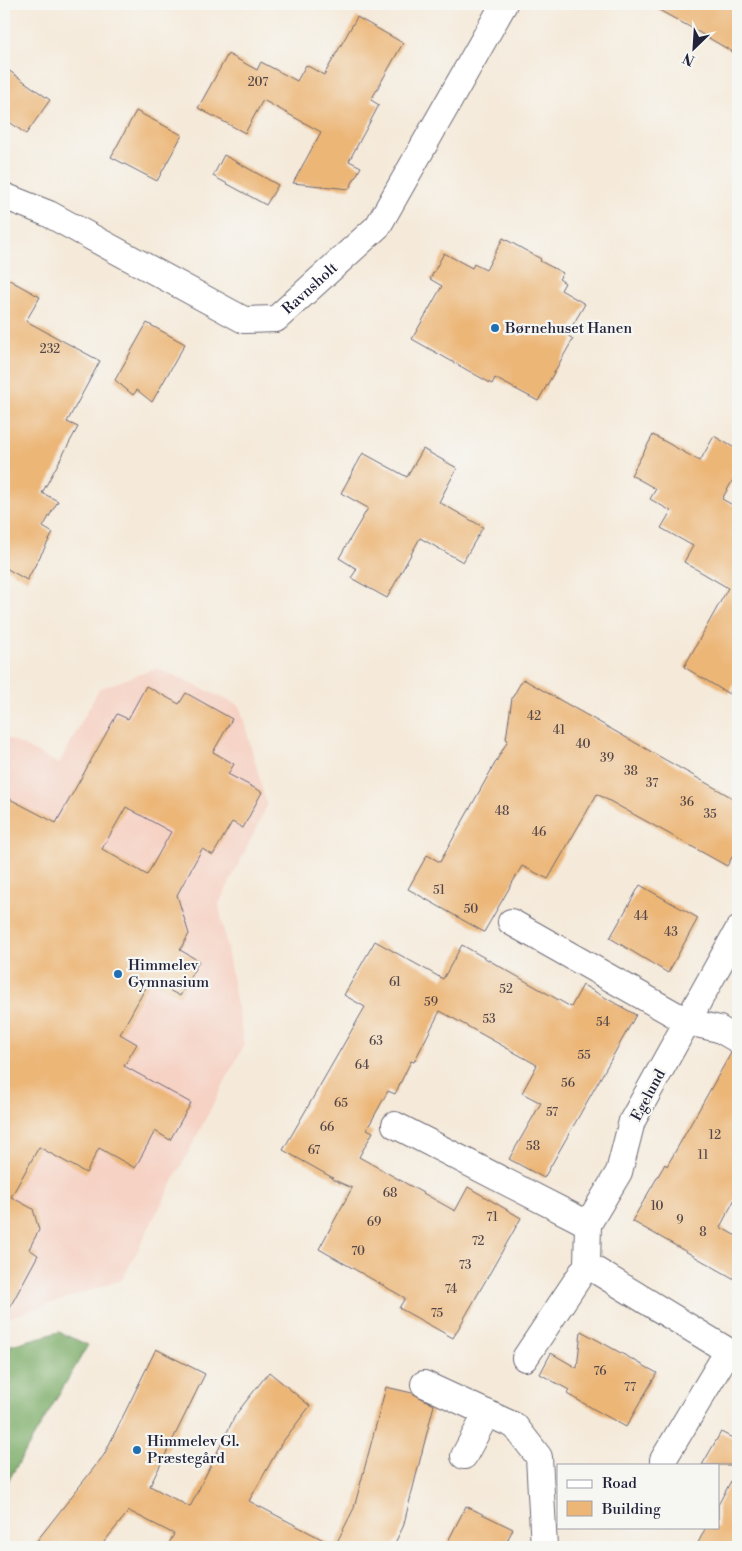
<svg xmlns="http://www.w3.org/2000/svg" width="742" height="1551" font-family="'Libre Bodoni',serif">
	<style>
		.built { fill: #f6d2c4 }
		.forest { fill: #7bac67; stroke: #4e6751 }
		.building { fill: #ecb677; fill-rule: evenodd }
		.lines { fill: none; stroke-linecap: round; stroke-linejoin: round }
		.street-casing { stroke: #6c6873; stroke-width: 28 }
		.street { stroke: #fff; stroke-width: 26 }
		.poi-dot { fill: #1f6fb2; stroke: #f6f6f2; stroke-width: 2 }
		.labels { text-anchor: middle; stroke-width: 4.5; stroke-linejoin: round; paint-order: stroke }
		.number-label { font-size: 12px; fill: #54474a }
		.street-label { font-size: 15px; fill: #22223b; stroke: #f6f6f2 }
		.poi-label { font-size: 15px; fill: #22223b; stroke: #f6f6f2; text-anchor: start }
	</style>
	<rect width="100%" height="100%" fill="#f6f6f2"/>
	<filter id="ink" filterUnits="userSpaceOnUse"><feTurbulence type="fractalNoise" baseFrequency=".02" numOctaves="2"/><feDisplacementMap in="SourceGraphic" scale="10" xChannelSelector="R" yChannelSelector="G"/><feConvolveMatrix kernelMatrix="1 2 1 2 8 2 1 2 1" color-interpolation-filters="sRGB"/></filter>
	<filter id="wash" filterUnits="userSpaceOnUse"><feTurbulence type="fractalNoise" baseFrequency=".0096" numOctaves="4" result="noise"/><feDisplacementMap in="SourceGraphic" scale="20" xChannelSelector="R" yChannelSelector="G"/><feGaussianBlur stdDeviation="1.12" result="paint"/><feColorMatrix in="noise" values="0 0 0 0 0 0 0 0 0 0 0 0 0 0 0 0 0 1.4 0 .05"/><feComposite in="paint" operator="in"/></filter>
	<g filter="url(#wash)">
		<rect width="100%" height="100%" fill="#f5eada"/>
		<path class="built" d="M157,668L240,706L267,806L219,904L244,1045L122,1280L4,1319V736L59,764L99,689Z"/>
		<path class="forest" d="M59,1332L88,1345L4,1488V1347Z"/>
		<g id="blocks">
			<g class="building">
				<path d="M648,4H738V55L688,26Z"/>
				<path d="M357,17L403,43L371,100L379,105L349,161L361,167L349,189L293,183L321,132L263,100L245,133L198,108L228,54L257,70L261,62L297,81L306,65L324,75Z"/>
				<path d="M4,67L50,100L26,134L4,118Z"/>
				<path d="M136,111L182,135L157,181L111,157Z"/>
				<path d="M224,155L278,185L266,205L213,176Z"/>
				<path d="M503,238L541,259L540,261L563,273L559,279L565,283L561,290L585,304L567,335L573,339L538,401L495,378L492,384L412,339L442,286L430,279L444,253L472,268L474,264L486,270Z"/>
				<path d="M4,277L40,297L26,321L100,361L67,422L78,427L42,493L58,501L43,527L53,533L27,580L4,567Z"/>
				<path d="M147,323L185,344L152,402L137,390L133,395L115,380Z"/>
				<path d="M653,435L700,461L714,436L738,450V471L722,499L738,508V678L729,694L684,667L728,588L684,562L693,546L661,528L671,511L650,499L656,489L631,475Z"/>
				<path d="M423,449L457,468L439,502L483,527L463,562L420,538L387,598L351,578L357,569L339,558L368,508L341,493L363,453L407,477Z"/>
				<path d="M523,679L738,801V847L727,866L597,794L548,879L522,866L484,932L408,889L427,855L440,862L508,740L506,739L512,698Z"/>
				<path d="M146,686L179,704L186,693L232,719L213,752L234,764L228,774L262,792L243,828L232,822L213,855L202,849L177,895L189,934L180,950L199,961L180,996L150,980L120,1034L137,1044L124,1066L191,1103L170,1140L155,1131L135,1168L99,1148L86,1173L39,1147L11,1197L33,1209L39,1230L29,1249L38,1255L4,1318V796L56,823L117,714L128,719ZM126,807L171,832L147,875L102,849Z"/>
				<path d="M640,885L698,918L668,973L610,938Z"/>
				<path d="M375,941L443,979L462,945L571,1007L583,985L636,1015L544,1178L509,1159L541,1103L522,1093L537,1065L440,1011L414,1062L411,1061L395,1094L388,1091L367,1129L373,1132L359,1157L455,1211L468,1187L521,1218L453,1338L399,1308L405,1298L319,1249L352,1188L332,1179L333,1178L283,1150L365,1007L344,995Z"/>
				<path d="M731,1053L738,1055V1193L720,1227L738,1237V1281L632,1221L665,1164L667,1166Z"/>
				<path d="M581,1331L657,1373L626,1427L567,1394L569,1390L540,1374L551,1353L577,1368Z"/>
				<path d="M156,1349L205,1374L150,1486L190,1507L236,1414L269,1372L310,1406L281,1444L249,1501L335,1546L354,1508L386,1387L412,1393L434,1405L403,1527L393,1547H167L174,1534L129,1511L100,1547H32L104,1455Z"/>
				<path d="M721,1432L738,1441V1465H702Z"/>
				<path d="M738,1468V1547H696L706,1527H718V1505Z"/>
				<path d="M466,1506L513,1529L504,1547H445Z"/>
			</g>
		</g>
	</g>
	<g filter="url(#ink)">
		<use href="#blocks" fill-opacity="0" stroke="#6c6873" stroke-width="1"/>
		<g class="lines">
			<g class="street-casing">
				<g id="street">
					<path id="s1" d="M4,196L49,214L244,320L276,319L378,226L504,4"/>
					<path d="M511,922L688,1022L719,1029L738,1040"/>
					<path d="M738,930L632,1121L619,1172L588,1224L587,1265L738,1357"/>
					<path d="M395,1125L588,1224"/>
					<path d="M525,1358L587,1265"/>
					<path d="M424,1384L515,1426L539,1457L544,1547"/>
					<path d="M464,1456L487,1413"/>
					<path d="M663,1460L728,1351"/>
				</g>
			</g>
			<use href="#street" class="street"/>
		</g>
	</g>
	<g class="poi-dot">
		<circle cx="495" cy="328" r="5"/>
		<circle cx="118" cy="974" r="5"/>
		<circle cx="137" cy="1450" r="5"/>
	</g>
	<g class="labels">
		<g class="number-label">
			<text x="258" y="86">207</text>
			<text x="50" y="353">232</text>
			<text x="534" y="720">42</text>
			<text x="559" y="734">41</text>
			<text x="583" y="748">40</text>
			<text x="607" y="762">39</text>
			<text x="631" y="775">38</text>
			<text x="652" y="787">37</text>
			<text x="687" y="806">36</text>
			<text x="502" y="815">48</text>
			<text x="710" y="818">35</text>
			<text x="539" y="836">46</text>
			<text x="439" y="894">51</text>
			<text x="471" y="913">50</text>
			<text x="641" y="920">44</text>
			<text x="671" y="936">43</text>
			<text x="395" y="986">61</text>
			<text x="506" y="993">52</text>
			<text x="431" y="1006">59</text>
			<text x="489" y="1023">53</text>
			<text x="603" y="1026">54</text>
			<text x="376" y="1045">63</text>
			<text x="584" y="1059">55</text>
			<text x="362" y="1069">64</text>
			<text x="568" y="1087">56</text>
			<text x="341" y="1107">65</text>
			<text x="552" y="1116">57</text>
			<text x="327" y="1131">66</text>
			<text x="715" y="1139">12</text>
			<text x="533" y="1150">58</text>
			<text x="314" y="1154">67</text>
			<text x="703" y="1159">11</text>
			<text x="390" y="1197">68</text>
			<text x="657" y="1210">10</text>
			<text x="492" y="1221">71</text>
			<text x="680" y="1224">9</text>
			<text x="374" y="1226">69</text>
			<text x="703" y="1236">8</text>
			<text x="478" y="1245">72</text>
			<text x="358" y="1255">70</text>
			<text x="465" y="1269">73</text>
			<text x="451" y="1293">74</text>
			<text x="437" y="1317">75</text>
			<text x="600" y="1375">76</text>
			<text x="630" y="1391">77</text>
		</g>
		<g class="street-label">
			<text dy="5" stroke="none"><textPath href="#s1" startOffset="348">Ravnsholt</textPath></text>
			<text transform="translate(648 1095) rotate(-62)" y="5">Egelund</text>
		</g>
		<g class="poi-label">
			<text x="505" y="333">Børnehuset Hanen</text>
			<text x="128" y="970">Himmelev<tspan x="128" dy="17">Gymnasium</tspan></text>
			<text x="147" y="1446">Himmelev Gl.<tspan x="147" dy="17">Præstegård</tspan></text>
		</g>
	</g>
	<rect width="742" height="1551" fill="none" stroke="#f6f6f2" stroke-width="20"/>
	<rect x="557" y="1464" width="162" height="65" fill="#f6f6f2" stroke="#a1a1a9"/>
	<rect x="567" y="1480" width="25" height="8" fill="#ffffff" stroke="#a1a1a9"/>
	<text x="602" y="1488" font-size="15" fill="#22223b">Road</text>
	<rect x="567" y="1501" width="25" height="15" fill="#ecb677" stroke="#a1a1a9"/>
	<text x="602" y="1514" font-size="15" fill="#22223b">Building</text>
	<g transform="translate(694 48) rotate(205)" stroke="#f6f6f2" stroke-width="4" paint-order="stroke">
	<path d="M0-4L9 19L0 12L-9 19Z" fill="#22223b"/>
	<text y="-8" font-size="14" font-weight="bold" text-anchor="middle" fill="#22223b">N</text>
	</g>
</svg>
